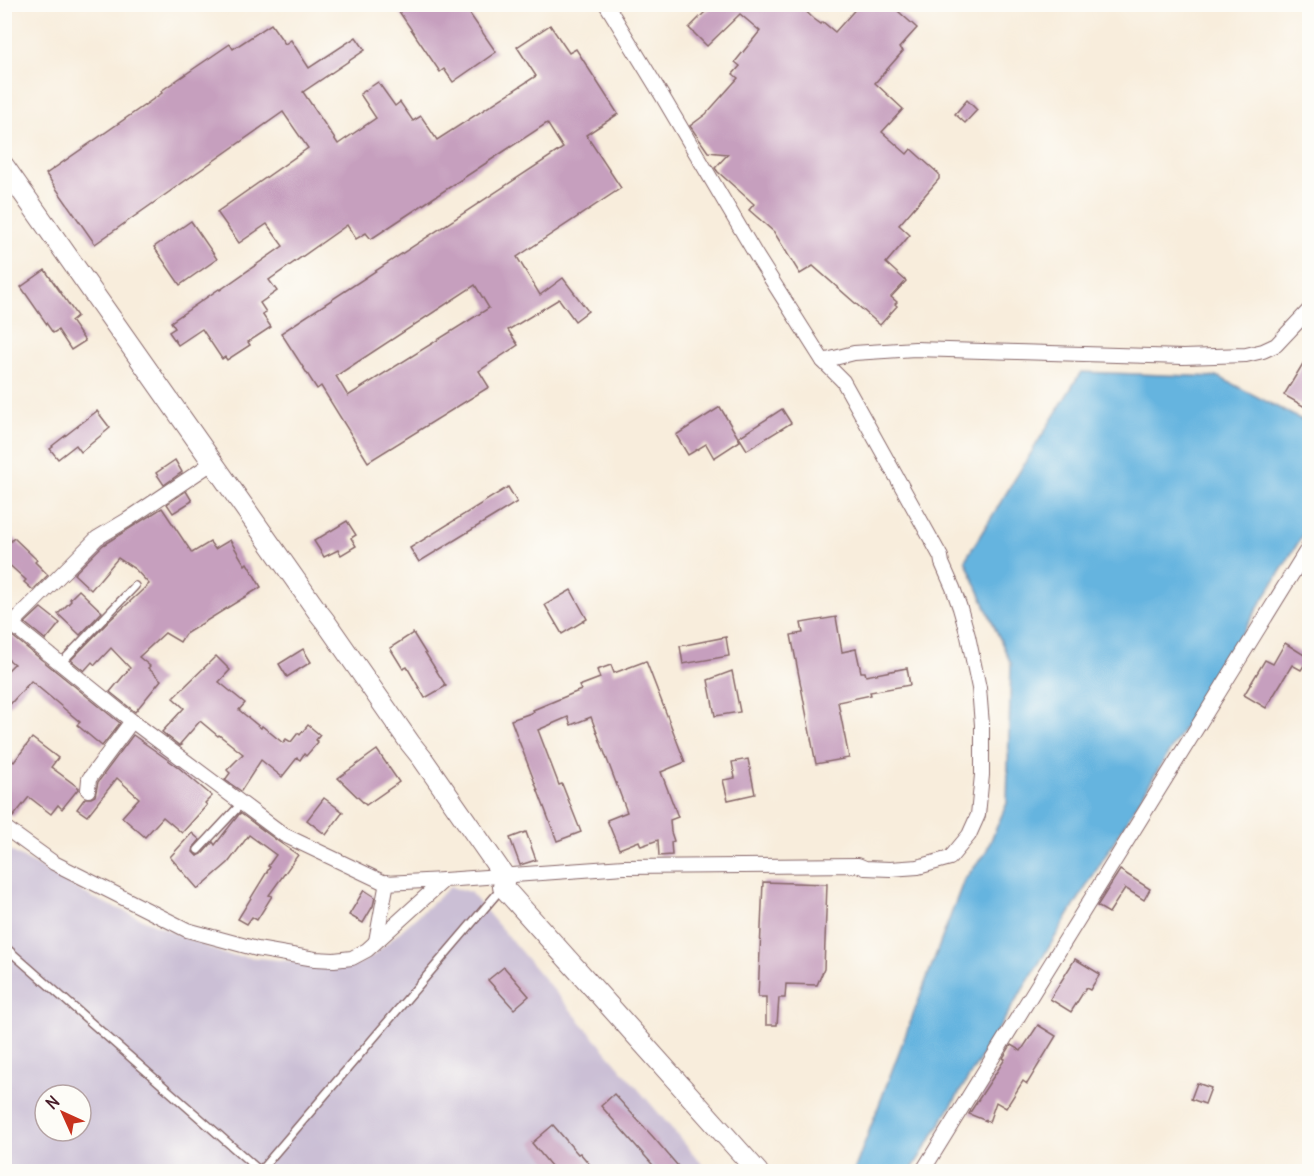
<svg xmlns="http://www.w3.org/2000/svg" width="1314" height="1176" font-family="Delius,sans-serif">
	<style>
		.industrial { fill: #cbbfd5; fill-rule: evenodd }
		.water { fill: #65b4df; stroke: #586a85; stroke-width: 1.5 }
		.building { fill: #c69fbe; fill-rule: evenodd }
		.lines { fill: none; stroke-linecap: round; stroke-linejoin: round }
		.lane-casing { stroke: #876769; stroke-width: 10 }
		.street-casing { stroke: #876769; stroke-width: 16 }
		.secondary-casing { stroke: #876769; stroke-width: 22 }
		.lane { stroke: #fff; stroke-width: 7 }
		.street { stroke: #fff; stroke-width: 14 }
		.secondary { stroke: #fff; stroke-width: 20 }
	</style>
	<rect width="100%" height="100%" fill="#fdfcf7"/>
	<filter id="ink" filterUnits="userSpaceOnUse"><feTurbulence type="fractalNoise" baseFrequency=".0167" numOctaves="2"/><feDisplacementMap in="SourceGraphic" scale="12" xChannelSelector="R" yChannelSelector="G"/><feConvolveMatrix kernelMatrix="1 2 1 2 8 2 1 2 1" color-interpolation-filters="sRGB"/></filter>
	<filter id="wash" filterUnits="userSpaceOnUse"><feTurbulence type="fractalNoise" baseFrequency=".008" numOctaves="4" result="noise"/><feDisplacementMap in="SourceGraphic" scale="24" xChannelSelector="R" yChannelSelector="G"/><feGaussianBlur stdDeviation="1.35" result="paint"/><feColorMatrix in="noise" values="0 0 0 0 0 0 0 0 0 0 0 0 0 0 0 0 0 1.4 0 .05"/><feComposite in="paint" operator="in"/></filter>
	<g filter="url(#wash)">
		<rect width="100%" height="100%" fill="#f8eddc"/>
		<path class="industrial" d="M4,847L91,897L226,955L339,966H355L373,956L450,887L470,892L708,1171H5ZM45,1095H81V1131H45Z"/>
		<path class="water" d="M1081,372L1219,377L1302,420L1309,408V525L911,1171H854L964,880L985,854L1007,803L1011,664L965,560Z"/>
		<g id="blocks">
			<g class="building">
				<path d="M394,4H463L496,52L453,82L444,69L440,72Z"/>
				<path d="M713,4H798L814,19L821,24L823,22L835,32L860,4H890L917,28L899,48L903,51L875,83L903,109L882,132L907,154L911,149L939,174V179L899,225L910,235L886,263L906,281L891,297L897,302L895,304L897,306L880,325L813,266L800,274L774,232L749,210L754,204L718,172L715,168L728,154L708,152L690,126L706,114L738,78L733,74L740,66L735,62L760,31L740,14L707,46L689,28Z"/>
				<path d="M271,24L285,44L291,40L309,68L356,37L365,50L303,92L338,144L376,118L360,94L378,82L395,106L400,102L413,121L421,116L437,140L536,76L517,47L550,25L569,53L576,49L618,114L586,135L621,188L517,257L540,295L563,278L588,311L575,321L559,299L508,330L518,345L479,371L489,387L368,462L321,386L317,389L281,333L563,148L547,123L371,239L366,233L356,239L347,225L269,280L277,291L260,303L266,312L262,314L271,327L248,342L250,345L227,360L225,357L222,359L202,329L178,345L169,332L175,328L171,322L219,289L220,290L283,246L267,224L239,243L217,212L308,148L283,112L95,244L46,174L162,93L161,91L230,44L233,49ZM475,285L489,308L348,396L336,376Z"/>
				<path d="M967,100L977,110L965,123L955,114Z"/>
				<path d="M191,221L217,259L180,285L154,247Z"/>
				<path d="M45,270L77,316L71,321L85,341L71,350L58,330L53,333L21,287Z"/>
				<path d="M1310,352V399L1305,407L1284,395Z"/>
				<path d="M720,407L740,441L714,458L706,444L688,455L676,435Z"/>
				<path d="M782,409L791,423L747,450L739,437Z"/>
				<path d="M97,411L110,428L81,452L76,445L58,459L50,449L53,447L52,446Z"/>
				<path d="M175,460L182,472L164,485L156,473Z"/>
				<path d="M508,487L517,502L419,562L410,548Z"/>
				<path d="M186,491L192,501L173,513L167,504Z"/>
				<path d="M162,508L192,553L210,542L215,549L230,540L245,565L247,563L261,587L185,634L180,642L165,633L139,657L150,666L148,668L161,680L135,712L110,692L130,668L111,648L95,665L92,662L84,671L71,660L110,620L149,584L135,569L118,558L91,590L74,574L103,545Z"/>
				<path d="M347,521L356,535L351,538L356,546L341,555L338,550L324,557L314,541Z"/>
				<path d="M14,538L37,560L35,562L48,575L33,590L24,582L26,580L4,560V548Z"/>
				<path d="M79,590L102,612L80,635L58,614L71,601L70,599Z"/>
				<path d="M571,590L587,619L562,634L545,605Z"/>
				<path d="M41,608L60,623L46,640L25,623Z"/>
				<path d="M836,617L842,652L856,649L861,672H865L866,676L907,668L910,685L870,692L871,695L838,702L849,758L816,764L791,635L803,633L801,623Z"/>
				<path d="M413,633L446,686L425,698L407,667L403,669L390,648Z"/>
				<path d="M11,635L120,723L102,746L77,725L80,722L31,681L4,711V674L14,664L4,656V644Z"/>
				<path d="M726,637L729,656L683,664L680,646Z"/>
				<path d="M1285,643L1309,658L1301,670L1292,665L1266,708L1244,695L1265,660L1273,664Z"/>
				<path d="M303,649L311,662L287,677L279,664Z"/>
				<path d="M216,656L230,670L219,682L245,703L239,710L261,728L262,726L283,743L286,739L291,742L298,733L300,735L308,725L320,735L316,740L318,742L306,756L304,754L300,760L297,758L282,777L261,760L241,791L225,780L230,773L227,770L243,754L219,735L218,736L200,721L180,744L182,745L180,746L162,732L184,708L173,698Z"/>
				<path d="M646,661L685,762L661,772L678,817L670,820L671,832L674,841L671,842L672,855L659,856L658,840L641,846L639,841L619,849L607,820L627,812L591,717L571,725L568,717L538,730L559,785L562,784L581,832L557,841L511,720L534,712L533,710L581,690L579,686L600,678L597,670L611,665L614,673Z"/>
				<path d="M732,671L740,712L715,716L708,680Z"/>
				<path d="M133,735L178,767L212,796L205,803L207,805L182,833L163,817L145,837L122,817L139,798L117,778L87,816L77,809L85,798H91L95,796L98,782Z"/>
				<path d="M32,738L58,758L51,767L79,788L62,809L58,805L51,814L29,797L13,817L4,810V754L14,762Z"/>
				<path d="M377,750L399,782L366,805L338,778Z"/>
				<path d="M748,759L755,794L728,800L723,780L735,778L732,762Z"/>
				<path d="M324,798L343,812L326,835L307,820Z"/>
				<path d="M240,813L279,842L298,855L269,895L272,896L257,920L252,917L247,924L238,919L270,867L268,866L276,855L249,835L228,863L198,889L170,857L192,833L200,840L194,847L193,852L197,856L202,854L213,842L215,845Z"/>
				<path d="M526,832L536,860L520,865L510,838Z"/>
				<path d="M1120,870L1150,889L1144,900L1125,888L1109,913L1097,906Z"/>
				<path d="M763,882L827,884L824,969L817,985L786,984L785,998H779L777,1025H766V997H758Z"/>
				<path d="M364,890L375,897L373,906L363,923L349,915Z"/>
				<path d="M1075,959L1100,974L1090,990L1086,988L1071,1012L1050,999Z"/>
				<path d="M504,967L529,996L514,1009L488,980Z"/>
				<path d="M1038,1025L1056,1036L1027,1084L1023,1081L1006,1108L996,1102L989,1122L969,1114L1005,1059L1003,1058L1011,1045L1021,1051Z"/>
				<path d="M1197,1083L1211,1088L1205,1104L1191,1099Z"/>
				<path d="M614,1094L654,1138L683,1172H659L601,1106Z"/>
				<path d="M553,1125L578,1154L580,1153L596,1172H556L532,1143Z"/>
			</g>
		</g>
	</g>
	<g filter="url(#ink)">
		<use href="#blocks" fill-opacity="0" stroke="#876769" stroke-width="1.5"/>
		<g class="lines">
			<g class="lane-casing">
				<g id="lane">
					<path d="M60,664L135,586"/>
					<path d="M198,850L241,804"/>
					<path d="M4,946L260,1171L501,889"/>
				</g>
			</g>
			<g class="street-casing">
				<g id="street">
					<path d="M823,361L854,353L915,349L1183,357L1246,355L1263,351L1276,345L1310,309"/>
					<path d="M4,623L9,622L132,721L284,835L385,883L444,880"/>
					<path d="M12,624L97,538L127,520L212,463"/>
					<path d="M88,790L89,779L132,721"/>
					<path d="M4,827L54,863L187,930L257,949L315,959L334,960L352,958L367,950L444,880L624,867L858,865L865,868L890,869L918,867L950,858L969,835L978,815L982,775V725L979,688L968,636L960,608L953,588L942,563L941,557L843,381L823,361L756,255L661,94L606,4"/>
					<path d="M376,941L387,882"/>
					<path d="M922,1172L1310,545"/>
				</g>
			</g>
			<g class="secondary-casing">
				<path id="secondary" d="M4,166L318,612L325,621L410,743L422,758L505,877L503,887L758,1172"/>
			</g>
			<use href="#lane" class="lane"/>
			<use href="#street" class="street"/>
			<use href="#secondary" class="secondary"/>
		</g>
	</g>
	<rect width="1314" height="1176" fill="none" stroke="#fdfcf7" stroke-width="24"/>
	<g transform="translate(63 1113) rotate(315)"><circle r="28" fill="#fdfcf7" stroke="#b5a4a5" stroke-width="1.5"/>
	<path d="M0-4.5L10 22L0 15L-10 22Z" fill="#c8321e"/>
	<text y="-9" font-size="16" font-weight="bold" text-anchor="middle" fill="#4a1f2b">N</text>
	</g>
</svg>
